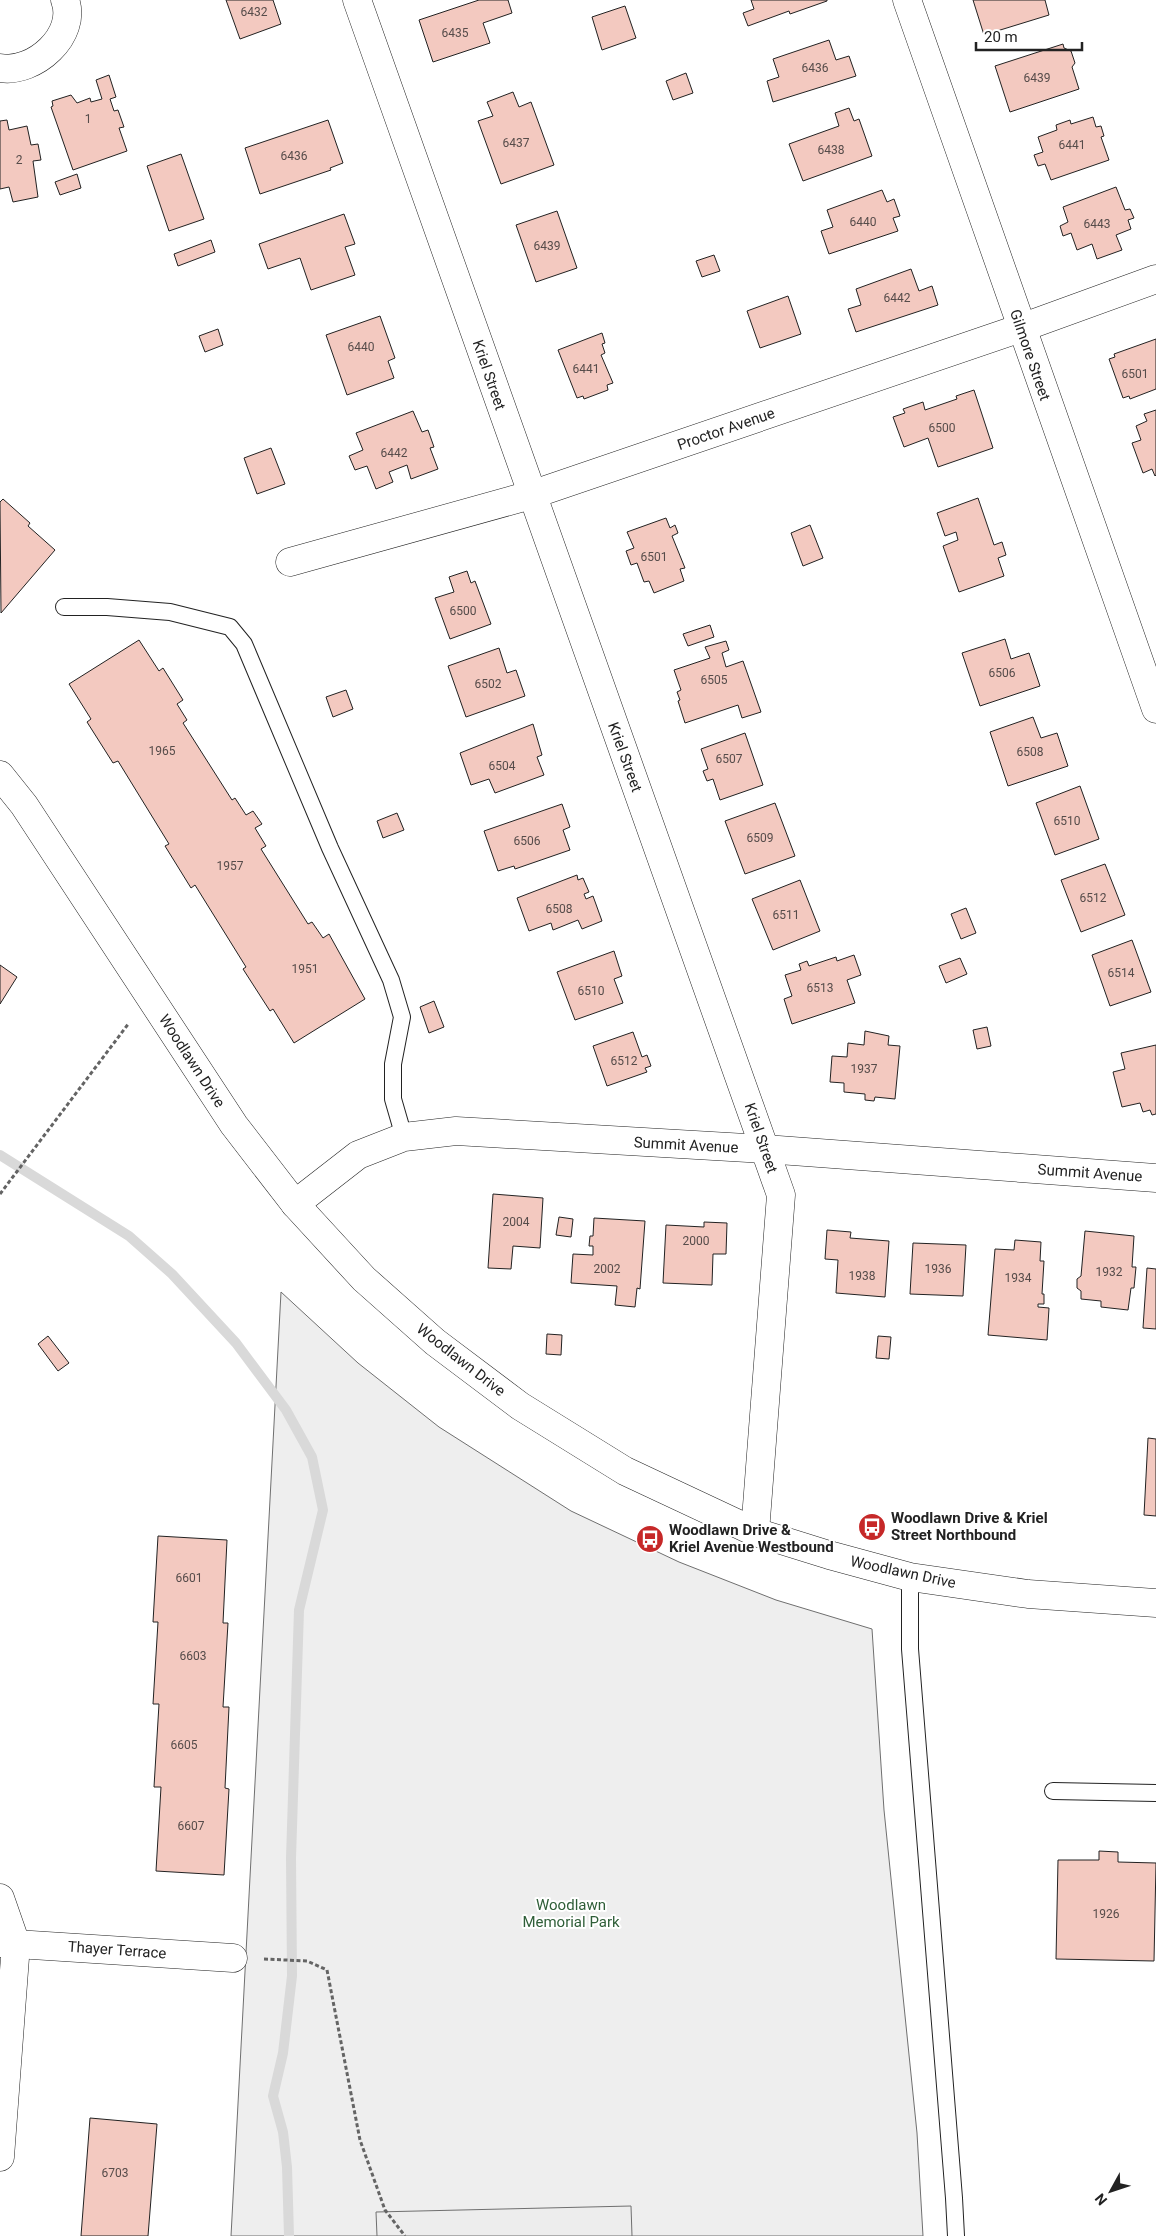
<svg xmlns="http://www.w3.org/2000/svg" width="1156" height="2236" font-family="Roboto,sans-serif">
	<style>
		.green { fill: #eee; stroke: #6f6f6f }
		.parking { fill: #ededed; stroke: #6f6f6f }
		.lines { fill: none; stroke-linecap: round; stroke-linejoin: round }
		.stream { stroke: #d9d9d9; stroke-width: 10 }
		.building { fill: #f3c9c0; stroke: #222 }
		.service-casing { stroke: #222; stroke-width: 18 }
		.minor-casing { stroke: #222; stroke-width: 29 }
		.secondary-casing { stroke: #222; stroke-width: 29 }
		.path { stroke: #646464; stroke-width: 3; stroke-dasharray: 4 2.5; stroke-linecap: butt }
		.service { stroke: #fff; stroke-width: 16 }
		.minor { stroke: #fff; stroke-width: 28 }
		.secondary { stroke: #fff; stroke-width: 28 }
		.labels { text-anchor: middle; stroke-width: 4; stroke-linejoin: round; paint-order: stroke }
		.number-label { font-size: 12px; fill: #564c4a }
		.street-label { font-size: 15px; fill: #222; stroke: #fff }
		.poi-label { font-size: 15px; font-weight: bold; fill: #222; stroke: #fff; text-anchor: start }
		.park-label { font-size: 15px; fill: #2f5e38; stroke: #fff }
	</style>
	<rect width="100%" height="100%" fill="#fff"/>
	<path class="green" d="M281,1292L358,1363L439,1427L571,1511L679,1562L776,1600L872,1629L884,1810L917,2133L923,2236H231Z"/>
	<path class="parking" d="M631,2206L632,2236H377L376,2212Z"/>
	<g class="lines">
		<path class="stream" d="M0,1155L129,1236L172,1274L236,1343L286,1410L312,1457L323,1510L299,1610L291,1858L292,1976L283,2053L273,2096L283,2132L287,2167L289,2236"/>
	</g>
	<g class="building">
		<path d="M226,0H273L281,24L240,39Z"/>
		<path d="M479,0H508L512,13L483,23L490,43L433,62L419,20Z"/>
		<path d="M751,0H827V1L790,14L789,11L748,26L743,13L754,9Z"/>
		<path d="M973,0H1045L1049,15L984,35Z"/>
		<path d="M625,6L636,38L602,50L592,17Z"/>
		<path d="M829,40L836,60L849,56L856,76L773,102L767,81L779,77L773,59Z"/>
		<path d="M1063,44L1064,48L1071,51L1075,63L1072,67L1079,89L1010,112L995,66Z"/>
		<path d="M686,73L693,93L673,100L666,81Z"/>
		<path d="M109,75L116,97L110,99L114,111L118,110L124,127L119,128L127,151L73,170L51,107L53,106L52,101L71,95L77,103L90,98L91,102L102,99L96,80Z"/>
		<path d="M513,92L519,107L531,102L554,165L501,184L478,121L493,116L487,102Z"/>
		<path d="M849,108L854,121L859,119L872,156L803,181L789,144L839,126L835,113Z"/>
		<path d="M1093,117L1096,127L1101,126L1104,136L1101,137L1109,160L1051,180L1045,164L1038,166L1034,155L1043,152L1038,137L1057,130L1056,125L1070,120L1071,124Z"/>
		<path d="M7,120L9,130L27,126L31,145L38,144L41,160L33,161L38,197L13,202L9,187L0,189V121Z"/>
		<path d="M328,120L343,163L330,168L331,170L260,194L245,148Z"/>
		<path d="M181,154L204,219L169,231L147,166Z"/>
		<path d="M77,174L81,188L60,195L55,182Z"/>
		<path d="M1116,187L1125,210L1130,209L1134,218L1128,220L1131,229L1116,235L1122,250L1097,259L1092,244L1077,250L1071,233L1063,236L1060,226L1068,222L1063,207Z"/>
		<path d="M882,190L887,202L894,199L900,216L893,218L898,231L829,254L821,231L833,227L827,210Z"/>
		<path d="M557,211L577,268L536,282L516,225Z"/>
		<path d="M344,214L355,244L345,247L355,275L311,290L300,258L268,269L259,244Z"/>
		<path d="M211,240L215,252L178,266L174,254Z"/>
		<path d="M714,255L720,271L702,277L696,261Z"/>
		<path d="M911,269L919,291L932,286L938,305L856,332L848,309L861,305L856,289Z"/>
		<path d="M788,296L801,334L760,348L747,311Z"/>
		<path d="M380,316L395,358L388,361L394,378L347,395L326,335Z"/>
		<path d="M218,329L223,345L205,352L199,336Z"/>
		<path d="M602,333L605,343L602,344L605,353L601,355L613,383L607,385L608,390L584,399L583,396L577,398L558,350Z"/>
		<path d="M1156,339V389L1130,399L1129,396L1123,398L1109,359L1115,357L1114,354Z"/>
		<path d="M974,390L993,448L938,467L928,438L904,447L893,417L905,413L903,409L923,402L925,410L957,399L956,396Z"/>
		<path d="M1156,410V475L1155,476L1152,469L1143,473L1132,443L1141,440L1136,426L1147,421L1144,414Z"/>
		<path d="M413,411L422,432L428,430L434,447L430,448L438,469L411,479L407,465L389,472L393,482L376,489L367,466L355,470L349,456L363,450L356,433Z"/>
		<path d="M271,448L285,484L257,494L244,458Z"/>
		<path d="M978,498L994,545L1002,542L1006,555L998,558L1004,576L959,592L943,546L958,540L956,532L945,536L937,513Z"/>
		<path d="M3,499L30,523L28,526L55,550L1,613L0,502Z"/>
		<path d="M666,518L670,528L675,525L678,533L672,536L685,568L680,569L684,581L654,593L649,581L644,582L637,563L631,565L626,551L634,548L627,532Z"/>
		<path d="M810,525L823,558L803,566L791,533Z"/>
		<path d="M467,571L471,583L475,581L491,624L450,639L435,598L454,592L449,577Z"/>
		<path d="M710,625L714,637L688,646L683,634Z"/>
		<path d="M1005,639L1011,659L1029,653L1040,686L980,706L962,653Z"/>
		<path d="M139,640L159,671L163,668L183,700L177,704L187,720L183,723L232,800L235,798L246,815L253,811L262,824L255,828L266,846L261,849L308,924L312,922L323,938L329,934L365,999L294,1043L273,1009L270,1011L243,969L246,967L195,885L191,888L165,846L169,844L118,761L113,763L87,722L91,719L69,684Z"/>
		<path d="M726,641L729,650L722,653L726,667L743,661L761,712L742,718L738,705L685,723L678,701L680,700L677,692L681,690L674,670L710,658L705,647Z"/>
		<path d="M499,648L507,673L516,670L525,696L466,717L448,666Z"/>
		<path d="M346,690L353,709L333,717L326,697Z"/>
		<path d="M1033,717L1041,738L1057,733L1068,766L1008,786L990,732Z"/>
		<path d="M533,724L542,755L537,757L544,775L495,793L489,779L471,785L460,753Z"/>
		<path d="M745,733L763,785L720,800L713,779L707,781L703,771L708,769L701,749Z"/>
		<path d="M1080,786L1099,839L1055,855L1036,803Z"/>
		<path d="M775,803L795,856L745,874L725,821Z"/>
		<path d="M562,804L570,827L563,830L570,850L515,869L514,866L498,871L484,831Z"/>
		<path d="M397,813L404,830L383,838L377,821Z"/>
		<path d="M1105,864L1125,915L1081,932L1061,880Z"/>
		<path d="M577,875L578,880L583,878L589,892L584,894L586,899L593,896L602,921L582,929L578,920L553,930L551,923L529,931L517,898Z"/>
		<path d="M800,880L820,931L773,950L752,899Z"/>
		<path d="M966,908L976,933L961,939L951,914Z"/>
		<path d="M1132,940L1151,992L1110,1006L1092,955Z"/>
		<path d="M614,951L622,976L614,979L623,1003L575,1020L557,972Z"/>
		<path d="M854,955L861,975L847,980L855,1003L792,1024L784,999L792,996L785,975L801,970L799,964L807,961L809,966L836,957L837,961Z"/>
		<path d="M960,958L967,974L946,983L939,966Z"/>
		<path d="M0,965L17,977L0,1004Z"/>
		<path d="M434,1001L444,1027L429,1033L420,1007Z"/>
		<path d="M987,1027L991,1046L977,1049L973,1030Z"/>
		<path d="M865,1031L889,1036L888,1045L900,1046L895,1099L875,1097L874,1101L865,1100V1094L844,1092V1083L830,1082L832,1056L847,1057L848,1043L864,1045Z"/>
		<path d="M633,1032L642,1057L647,1055L651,1066L645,1068L647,1072L607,1086L593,1046Z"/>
		<path d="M1156,1045V1114L1152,1115L1150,1110L1143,1112L1140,1103L1122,1107L1113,1072L1125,1069L1121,1053Z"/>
		<path d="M493,1194L543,1198L540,1248L513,1246L511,1269L488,1268Z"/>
		<path d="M559,1217L573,1219L571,1237L556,1235Z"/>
		<path d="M594,1218L645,1221L640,1289L637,1288L635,1307L615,1305L617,1286L571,1283L573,1254L593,1255V1246H589L590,1236H593Z"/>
		<path d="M704,1222L727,1223L726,1254H713L712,1285L663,1283L666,1225L704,1227Z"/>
		<path d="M827,1230L851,1232L850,1238L889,1241L885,1297L836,1293L838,1260L825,1259Z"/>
		<path d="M1085,1231L1134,1236L1132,1267H1136L1134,1288H1131L1128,1310L1101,1307V1301L1081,1299V1291L1077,1288V1279L1081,1276Z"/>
		<path d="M1015,1240L1041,1242L1040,1261H1044L1042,1294H1044V1304H1038V1307L1049,1308L1047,1340L988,1335L995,1249L1014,1250Z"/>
		<path d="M913,1243L966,1245L963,1296L910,1294Z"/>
		<path d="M1147,1268L1156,1269V1329L1143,1328Z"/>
		<path d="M547,1334L562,1335L561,1355L546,1354Z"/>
		<path d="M48,1336L69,1363L58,1371L38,1344Z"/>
		<path d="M878,1336L891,1337L889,1359L876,1358Z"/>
		<path d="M1148,1438L1156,1439V1516L1144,1515Z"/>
		<path d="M158,1536L227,1540L223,1623H228L223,1707H229L225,1788L229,1789L224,1875L156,1871L161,1787H154L159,1704H153L158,1622H153Z"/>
		<path d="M1099,1851L1118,1852V1862L1156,1863L1154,1961L1056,1959L1058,1860H1099Z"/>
		<path d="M90,2118L157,2124L148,2236H81Z"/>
	</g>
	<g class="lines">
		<g class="service-casing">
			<g id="service">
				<path d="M64,607H107L170,612L230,627L244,644L330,848L391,980L402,1017L393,1064V1099L404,1137"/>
				<path d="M910,1577V1649L954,2198L956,2236"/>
				<path d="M1053,1791L1156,1793"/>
			</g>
		</g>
		<g class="minor-casing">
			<g id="minor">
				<path d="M357,0L781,1195L755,1532"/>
				<path d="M907,0L1156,709"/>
				<path d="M0,68C34,74 78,35 65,0"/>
				<path d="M290,562L531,495L1021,328L1156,279"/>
				<path d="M295,1204L358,1155L404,1137L456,1131L765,1149L1156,1178"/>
				<path d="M0,1898L16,1944L0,2157"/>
				<path d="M0,1943L233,1958"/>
			</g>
		</g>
		<g class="secondary-casing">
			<path id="secondary" d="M0,775L24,805L234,1125L295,1204L364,1279L435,1342L520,1406L625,1471L755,1532L829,1555L910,1577L1028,1594L1156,1603"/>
		</g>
		<g class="path">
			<path d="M0,1194L129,1023"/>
			<path d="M264,1959L307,1961L327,1970L360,2140L385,2210L405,2236"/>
		</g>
		<use href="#service" class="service"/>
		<use href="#minor" class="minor"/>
		<use href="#secondary" class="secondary"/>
	</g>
	<defs>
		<g id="bus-disc" transform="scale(1.4375)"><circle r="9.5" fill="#c62828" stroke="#fff"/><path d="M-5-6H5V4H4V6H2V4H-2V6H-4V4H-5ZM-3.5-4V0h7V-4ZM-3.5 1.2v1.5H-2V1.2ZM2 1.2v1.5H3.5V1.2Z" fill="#fff"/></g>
	</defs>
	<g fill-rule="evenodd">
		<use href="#bus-disc" x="872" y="1527"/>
		<use href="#bus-disc" x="650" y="1539"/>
	</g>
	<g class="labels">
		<g class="number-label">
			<text x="254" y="16">6432</text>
			<text x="455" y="37">6435</text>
			<text x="815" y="72">6436</text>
			<text x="1037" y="82">6439</text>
			<text x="88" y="123">1</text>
			<text x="516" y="147">6437</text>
			<text x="1072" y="149">6441</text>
			<text x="831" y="154">6438</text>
			<text x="294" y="160">6436</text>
			<text x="19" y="164">2</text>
			<text x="863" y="226">6440</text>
			<text x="1097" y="228">6443</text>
			<text x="547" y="250">6439</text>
			<text x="897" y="302">6442</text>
			<text x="361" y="351">6440</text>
			<text x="586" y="373">6441</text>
			<text x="1135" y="378">6501</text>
			<text x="942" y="432">6500</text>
			<text x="394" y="457">6442</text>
			<text x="654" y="561">6501</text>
			<text x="463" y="615">6500</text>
			<text x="1002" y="677">6506</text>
			<text x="714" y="684">6505</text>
			<text x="488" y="688">6502</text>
			<text x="162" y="755">1965</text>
			<text x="1030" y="756">6508</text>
			<text x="729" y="763">6507</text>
			<text x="502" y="770">6504</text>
			<text x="1067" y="825">6510</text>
			<text x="760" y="842">6509</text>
			<text x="527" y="845">6506</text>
			<text x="230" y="870">1957</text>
			<text x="1093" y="902">6512</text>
			<text x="559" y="913">6508</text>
			<text x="786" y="919">6511</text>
			<text x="305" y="973">1951</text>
			<text x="1121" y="977">6514</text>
			<text x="820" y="992">6513</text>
			<text x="591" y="995">6510</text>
			<text x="624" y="1065">6512</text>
			<text x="864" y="1073">1937</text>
			<text x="516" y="1226">2004</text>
			<text x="696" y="1245">2000</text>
			<text x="607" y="1273">2002</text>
			<text x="938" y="1273">1936</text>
			<text x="1109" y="1276">1932</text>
			<text x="862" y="1280">1938</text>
			<text x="1018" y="1282">1934</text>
			<text x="189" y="1582">6601</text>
			<text x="193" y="1660">6603</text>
			<text x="184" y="1749">6605</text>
			<text x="191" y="1830">6607</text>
			<text x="1106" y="1918">1926</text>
			<text x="115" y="2177">6703</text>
		</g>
		<g class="street-label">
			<text transform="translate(1030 355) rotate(71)" y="5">Gilmore Street</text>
			<text transform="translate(489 375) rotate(71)" y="5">Kriel Street</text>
			<text transform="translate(726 429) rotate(-19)" y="5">Proctor Avenue</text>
			<text transform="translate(625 757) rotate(70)" y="5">Kriel Street</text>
			<text transform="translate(192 1061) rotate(57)" y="5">Woodlawn Drive</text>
			<text transform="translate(761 1138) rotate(71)" y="5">Kriel Street</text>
			<text transform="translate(686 1145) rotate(3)" y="5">Summit Avenue</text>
			<text transform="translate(1090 1173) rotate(4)" y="5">Summit Avenue</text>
			<text transform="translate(461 1360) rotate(38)" y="5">Woodlawn Drive</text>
			<text transform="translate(903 1572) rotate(12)" y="5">Woodlawn Drive</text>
			<text transform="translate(117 1950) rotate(4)" y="5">Thayer Terrace</text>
		</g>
		<g class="poi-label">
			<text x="891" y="1523">Woodlawn Drive &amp; Kriel<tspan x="891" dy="17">Street Northbound</tspan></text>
			<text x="669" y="1535">Woodlawn Drive &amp;<tspan x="669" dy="17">Kriel Avenue Westbound</tspan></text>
		</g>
		<g class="park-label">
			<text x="571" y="1910">Woodlawn<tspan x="571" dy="17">Memorial Park</tspan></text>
		</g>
	</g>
	<g transform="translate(1111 2191) rotate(230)" stroke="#ffffff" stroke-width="4" paint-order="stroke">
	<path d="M0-4L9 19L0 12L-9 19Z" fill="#222222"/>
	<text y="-8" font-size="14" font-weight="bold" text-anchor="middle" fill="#222222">N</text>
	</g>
	<path d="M976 42v8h106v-8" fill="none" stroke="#222222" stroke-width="2.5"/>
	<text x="984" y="42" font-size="15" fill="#222222" stroke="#ffffff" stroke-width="4" paint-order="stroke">20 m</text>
</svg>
